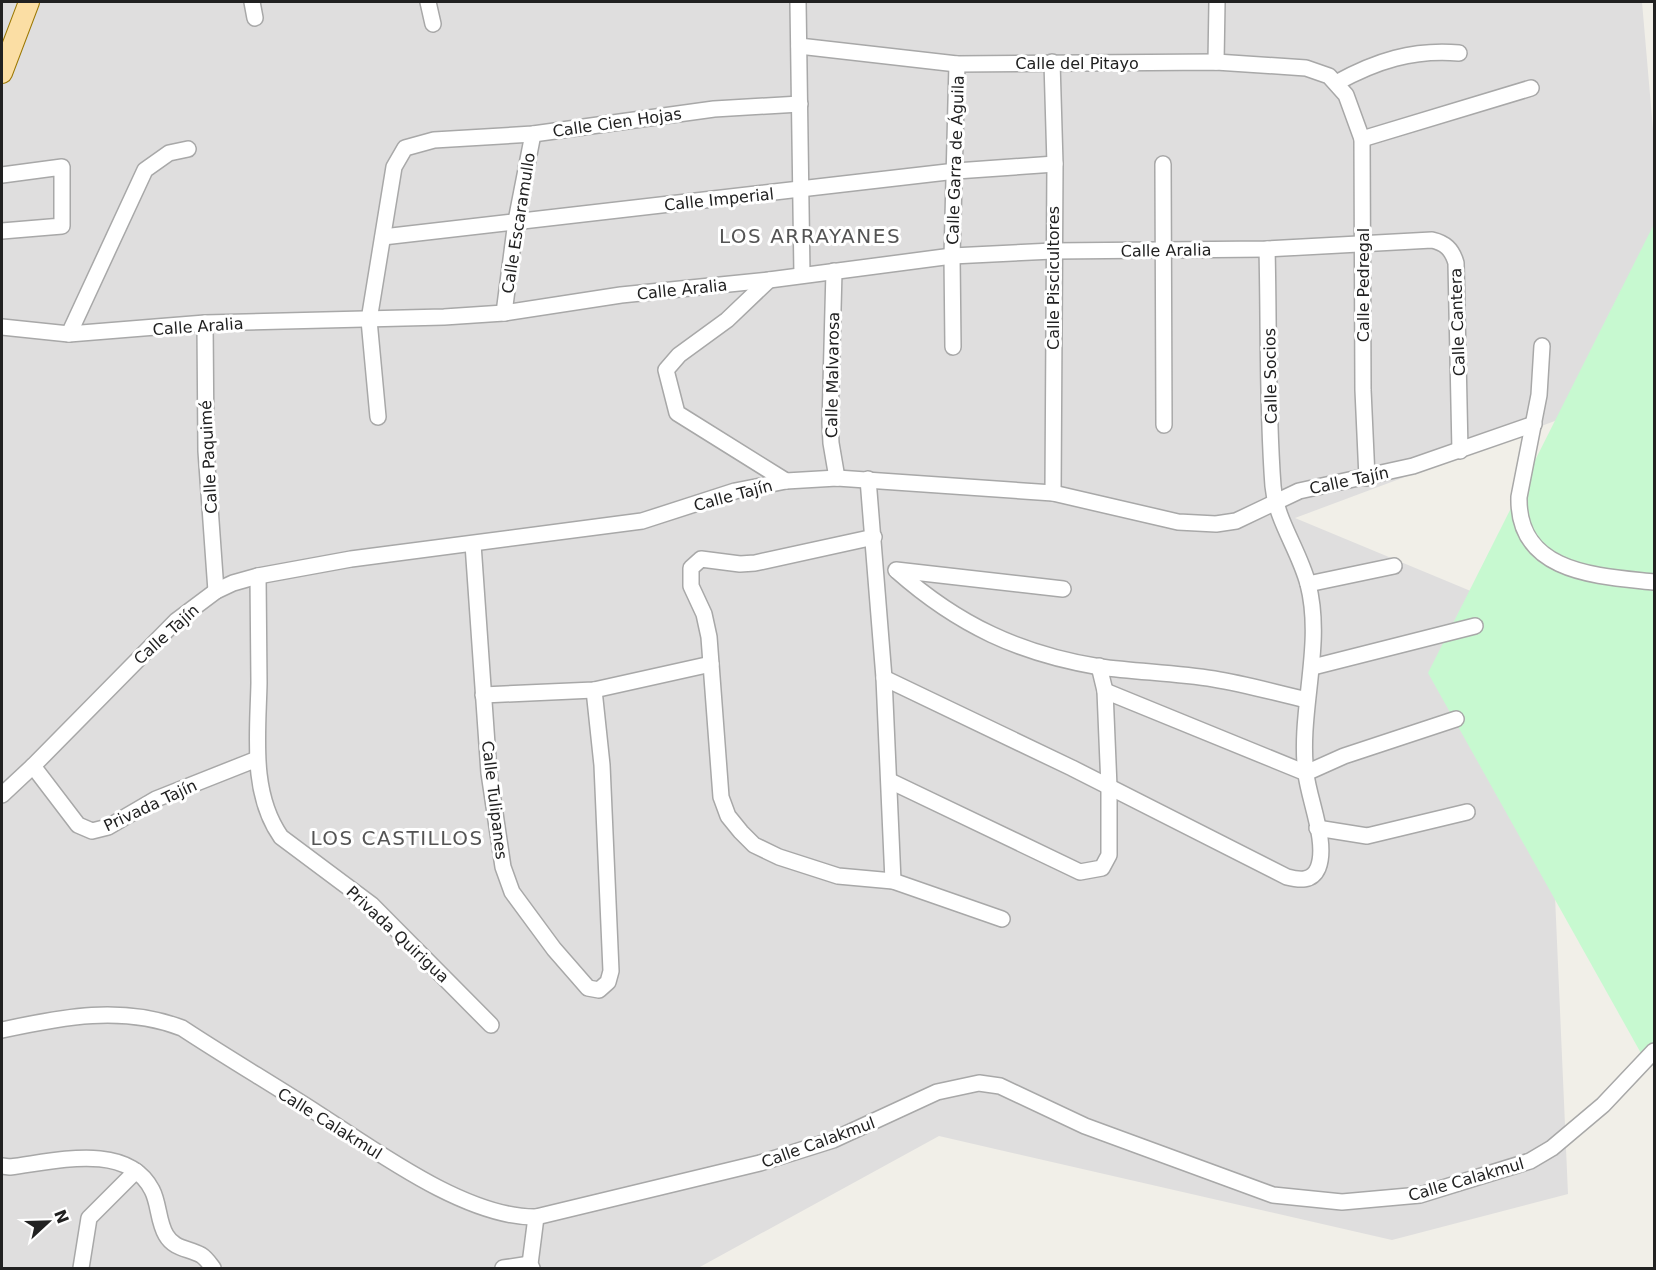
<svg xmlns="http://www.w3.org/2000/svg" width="1656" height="1270" font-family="'DejaVu Sans',sans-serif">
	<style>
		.residential { fill: #dfdede }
		.park { fill: #c7f9d0 }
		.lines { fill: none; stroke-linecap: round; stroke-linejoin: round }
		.minor-casing { stroke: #a8a8a8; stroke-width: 18 }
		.major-casing { stroke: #9c7802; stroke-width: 22 }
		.minor { stroke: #fff; stroke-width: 15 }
		.major { stroke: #fbdea4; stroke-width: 20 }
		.labels { text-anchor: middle; stroke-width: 6; stroke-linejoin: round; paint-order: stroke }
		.street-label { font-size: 16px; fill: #212121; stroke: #fff }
		.quarter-label { font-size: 20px; letter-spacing: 1.5px; fill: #545454; stroke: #fff }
	</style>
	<rect width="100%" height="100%" fill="#f1efe8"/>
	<path class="residential" d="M2,2H1642L1654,141V384L1295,518L1543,621L1568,1194L1392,1240L939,1136L698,1268H2Z"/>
	<path class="park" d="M1654,224V1059L1642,1055L1428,673Z"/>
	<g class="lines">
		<g class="minor-casing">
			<g id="minor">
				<path d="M252,2L255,18"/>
				<path d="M428,2L433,24"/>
				<path d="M798,2L802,275"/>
				<path d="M799,46L957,64L1216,62L1306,68L1329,76L1346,95L1362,139L1363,390L1367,478"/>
				<path d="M1052,62L1055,164L1053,493"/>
				<path d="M1216,62L1217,2"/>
				<path d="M1336,83C1376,61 1413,49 1459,53"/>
				<path d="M1362,139L1531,88"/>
				<path d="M1163,164L1164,425"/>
				<path d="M2,175L62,167V226L2,231"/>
				<path d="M383,237L956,171L1055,164"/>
				<path d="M834,271L830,423L831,443L837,478"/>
				<path d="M769,280L727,320L679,355L666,370L677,413L786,481"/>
				<path d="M504,313L516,221L533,134"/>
				<path d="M205,323L206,451L216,591"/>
				<path d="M2,327L69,334L205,323L444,317L504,313L621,295L769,280L952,256L1053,251L1267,249L1432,240C1445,243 1452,249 1456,263L1460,451"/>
				<path d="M69,334L145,170L169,153L188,149"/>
				<path d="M1542,346L1539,395L1519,497C1517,574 1599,576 1654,582"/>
				<path d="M953,347L952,256L957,64"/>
				<path d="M378,417L369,320L394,167L405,148L434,140L533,134L714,109L800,104"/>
				<path d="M868,479L884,678L893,881"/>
				<path d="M874,537L755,563L740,564L701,559L691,568V586L704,614L709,637L721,797L728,816L741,832L754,845L779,857L838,876L893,881L1002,919"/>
				<path d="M473,544L489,773L503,867L512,892L554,949L588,988L599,990L608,982L611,971L602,765L594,690"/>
				<path d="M896,570L1063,589"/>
				<path d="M897,571C958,625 1020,654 1100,667C1138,672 1176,673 1214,679C1245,684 1276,693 1307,700"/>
				<path d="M258,576C258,612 259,648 259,683C258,734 250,793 281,837L372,905L491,1025"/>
				<path d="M1308,584L1394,566"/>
				<path d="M1313,667L1475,626"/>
				<path d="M884,678L1072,768L1287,877C1299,880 1312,882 1318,868C1328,843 1309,800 1306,774C1298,711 1324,646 1308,584C1299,550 1276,520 1273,486C1267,407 1269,328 1267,249"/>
				<path d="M1105,691L1306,773L1344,756L1456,719"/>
				<path d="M483,695L594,690L711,664"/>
				<path d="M33,766L78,825L92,831L108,827L156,799L257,759"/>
				<path d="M890,781L1080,872L1102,868L1109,855V787L1105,691L1099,666"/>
				<path d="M2,795L33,766L176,621L216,591L233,583L258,576L351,559L642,521L735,491L786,481L837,478L1053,493L1178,522L1216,524L1236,521L1299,491L1413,466L1534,424"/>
				<path d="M1317,828L1367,836L1467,812"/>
				<path d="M2,1030C62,1017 122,1005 182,1028C226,1057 272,1084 317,1113C375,1150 466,1218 536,1217L760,1163L833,1140L937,1092L979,1083L1000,1086L1085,1126L1273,1195L1342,1202L1420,1195L1530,1161L1552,1148L1603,1105L1654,1051"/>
				<path d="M2,1166L10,1167C53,1162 127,1141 152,1190C159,1203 158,1222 166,1235C174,1249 188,1248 201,1255C206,1258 210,1264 213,1268"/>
				<path d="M81,1268L89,1218L136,1171"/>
				<path d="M503,1268L530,1264"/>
				<path d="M532,1268L530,1264L536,1217"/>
			</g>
		</g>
		<g class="major-casing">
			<path id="major" d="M2,73L29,2"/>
		</g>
		<use href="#minor" class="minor"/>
		<use href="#major" class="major"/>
	</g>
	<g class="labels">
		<g class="street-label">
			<text x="1077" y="69">Calle del Pitayo</text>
			<text transform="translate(617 122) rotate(-8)" y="6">Calle Cien Hojas</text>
			<text transform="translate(955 160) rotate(-88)" y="6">Calle Garra de Águila</text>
			<text transform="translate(719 199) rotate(-6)" y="6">Calle Imperial</text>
			<text transform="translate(518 223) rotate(-81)" y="6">Calle Escaramullo</text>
			<text transform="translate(1166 250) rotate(-1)" y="6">Calle Aralia</text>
			<text transform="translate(1053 278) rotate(-90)" y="6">Calle Piscicultores</text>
			<text transform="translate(1363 285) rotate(-90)" y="6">Calle Pedregal</text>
			<text transform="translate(682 289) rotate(-6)" y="6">Calle Aralia</text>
			<text transform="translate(1457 322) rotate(-92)" y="6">Calle Cantera</text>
			<text transform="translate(198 326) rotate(-4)" y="6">Calle Aralia</text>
			<text transform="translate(832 375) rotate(-89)" y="6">Calle Malvarosa</text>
			<text transform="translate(1270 376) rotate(-91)" y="6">Calle Socios</text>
			<text transform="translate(208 457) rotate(-93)" y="6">Calle Paquimé</text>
			<text transform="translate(1349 480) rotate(-12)" y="6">Calle Tajín</text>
			<text transform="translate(733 495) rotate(-15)" y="6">Calle Tajín</text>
			<text transform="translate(166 634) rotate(-42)" y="6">Calle Tajín</text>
			<text transform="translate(495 800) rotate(83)" y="6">Calle Tulipanes</text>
			<text transform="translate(150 805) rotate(-25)" y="6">Privada Tajín</text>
			<text transform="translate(398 934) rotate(43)" y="6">Privada Quirigua</text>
			<text transform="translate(330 1123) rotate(32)" y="6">Calle Calakmul</text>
			<text transform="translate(818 1142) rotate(-20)" y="6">Calle Calakmul</text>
			<text transform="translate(1466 1179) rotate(-16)" y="6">Calle Calakmul</text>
		</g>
		<g class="quarter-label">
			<text x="810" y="243">LOS ARRAYANES</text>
			<text x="397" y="845">LOS CASTILLOS</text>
		</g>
	</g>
	<rect width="1656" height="1270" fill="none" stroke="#212121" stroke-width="6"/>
	<g transform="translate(48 1222) rotate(68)" stroke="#ffffff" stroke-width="4.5" paint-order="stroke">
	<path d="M0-4.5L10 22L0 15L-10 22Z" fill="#212121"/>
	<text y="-9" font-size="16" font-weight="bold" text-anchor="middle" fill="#212121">N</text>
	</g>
</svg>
